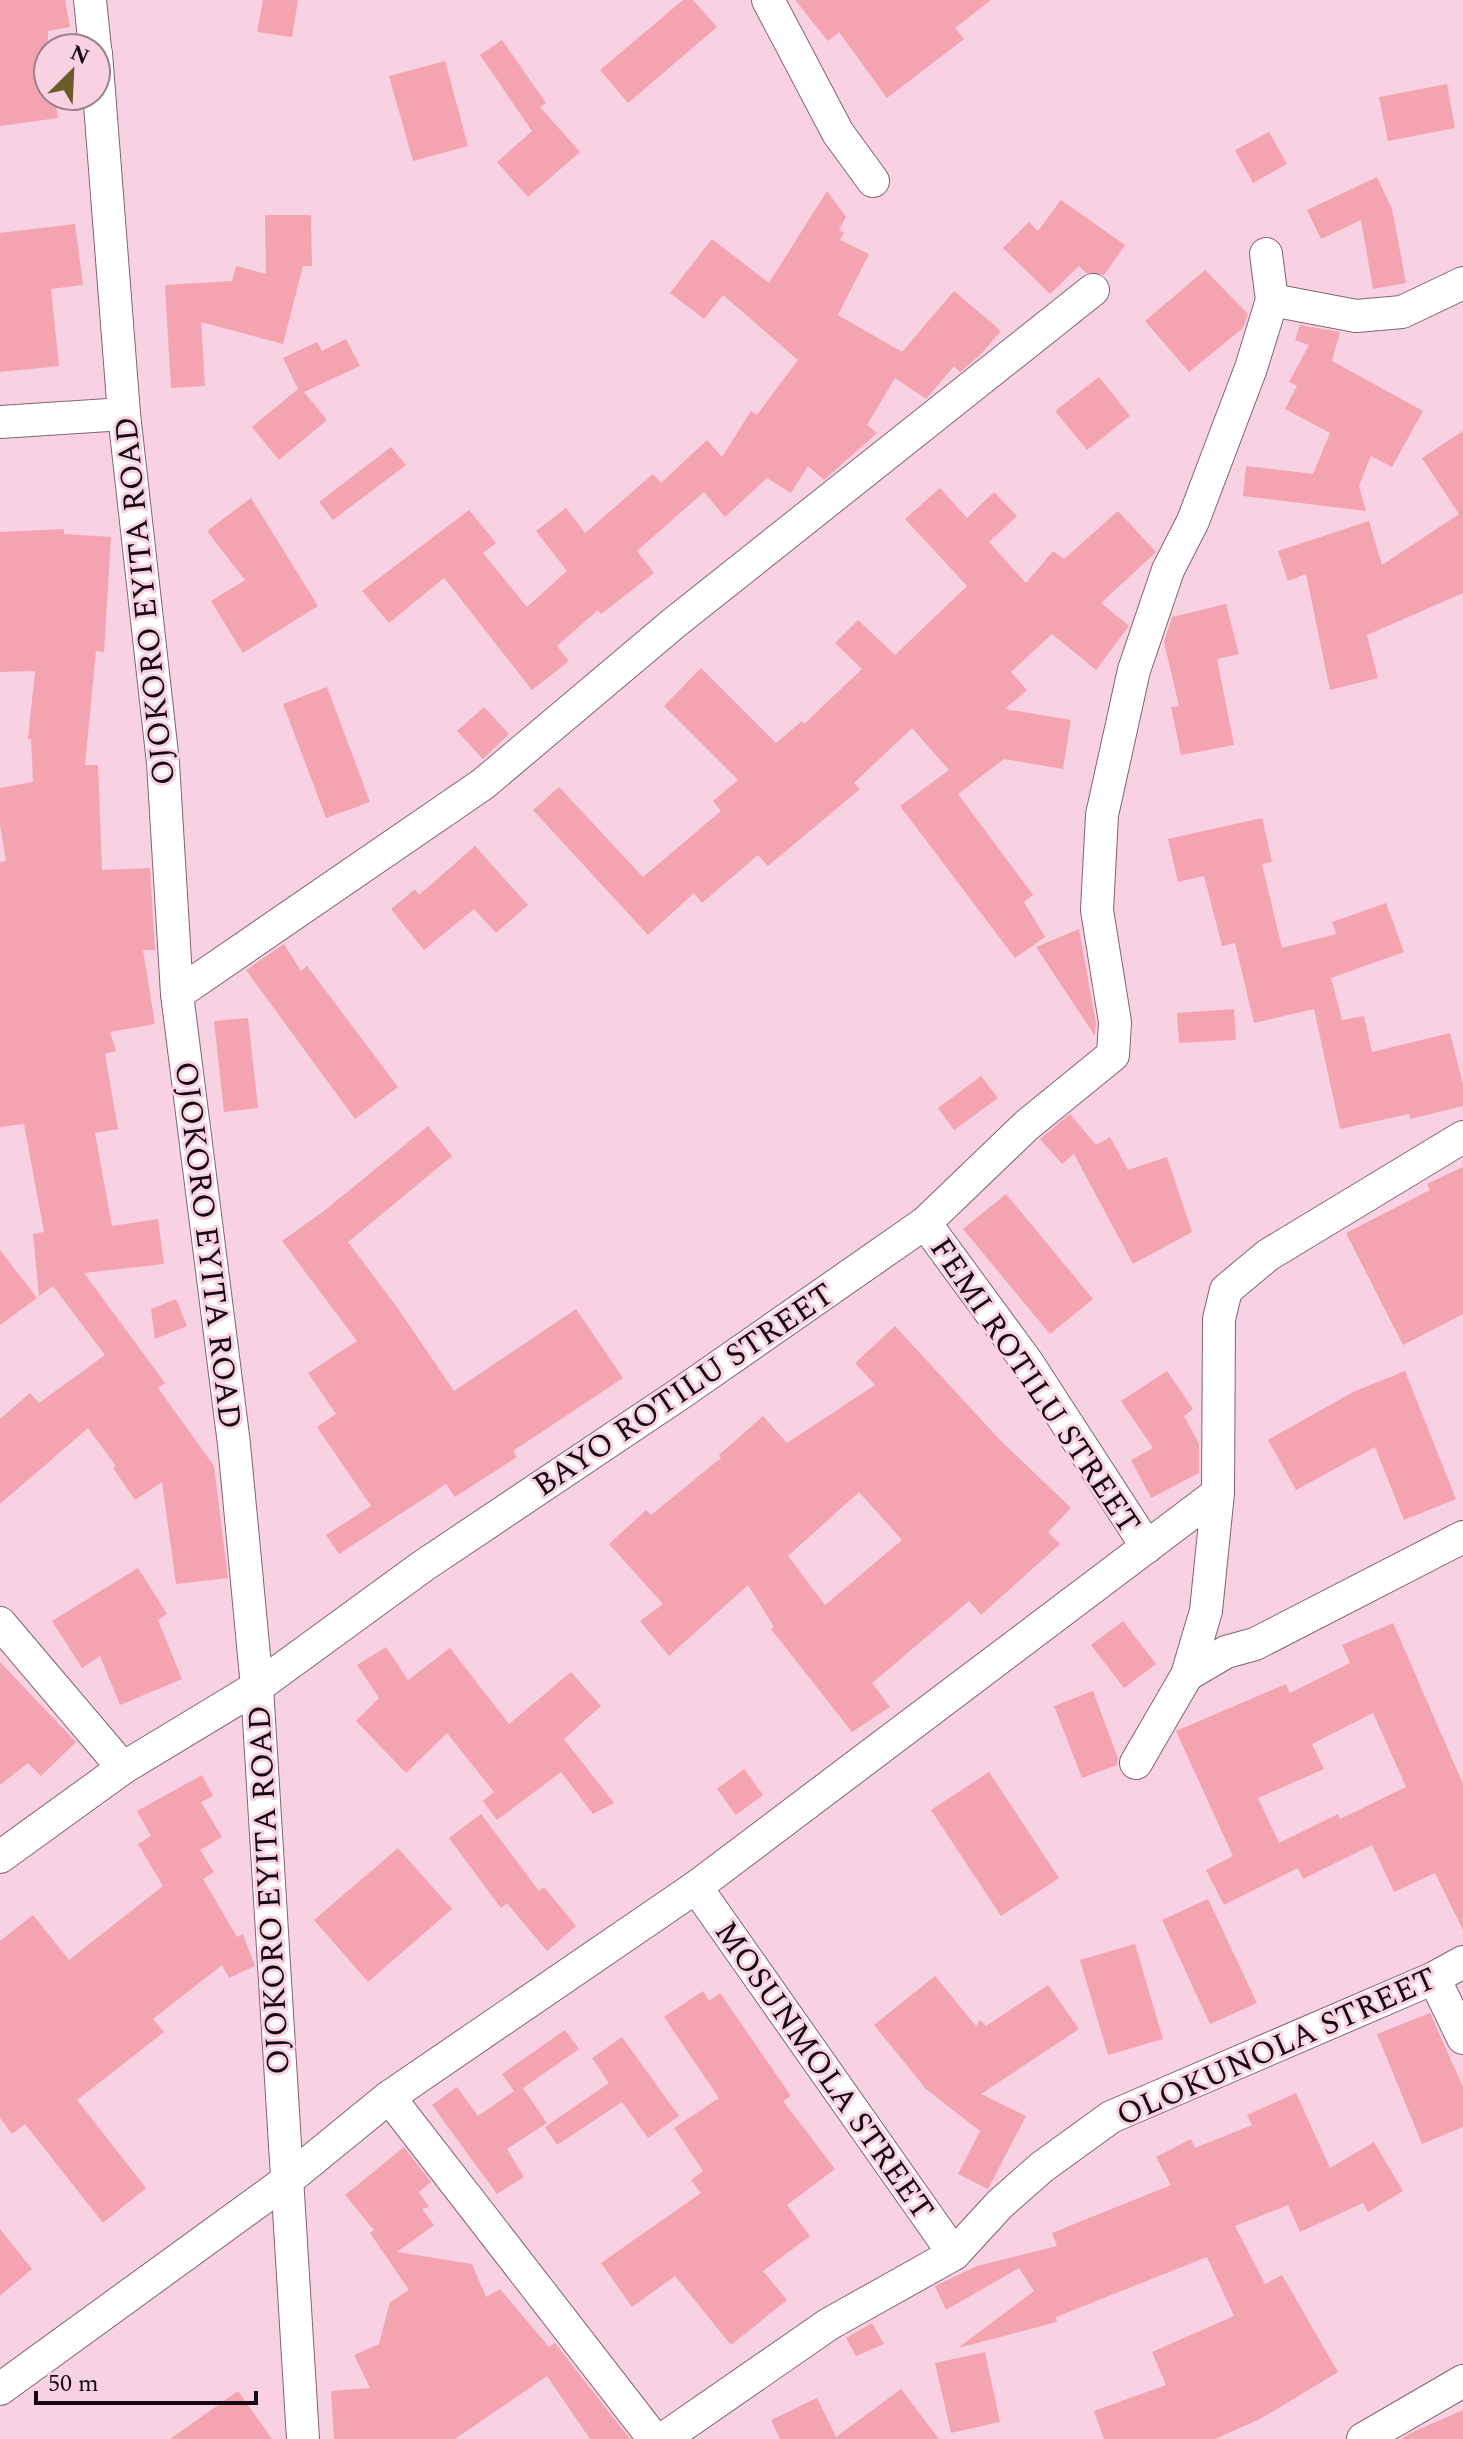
<svg xmlns="http://www.w3.org/2000/svg" width="1463" height="2439" font-family="Spectral,serif">
	<style>
		.building { fill: #f4a3b0; fill-rule: evenodd }
		.lines { fill: none; stroke-linecap: round; stroke-linejoin: round }
		.minor-casing { stroke: #836372; stroke-width: 34 }
		.minor { stroke: #fff; stroke-width: 32 }
		.labels { text-anchor: middle; stroke-width: 6; stroke-linejoin: round; paint-order: stroke }
		.street-label { font-size: 32px; fill: #14090f; stroke: #f8d2e3 }
	</style>
	<rect width="100%" height="100%" fill="#f8d2e3"/>
	<g class="building">
		<path d="M0,0H65L70,27L48,31V96H54L58,118L0,126Z"/>
		<path d="M263,0H298L292,37L257,32Z"/>
		<path d="M683,0H693L717,27L628,103L600,70Z"/>
		<path d="M795,0H991L955,28L964,39L887,98L839,32L828,41Z"/>
		<path d="M502,40L546,103L540,107L580,152L528,197L497,162L532,131L480,55Z"/>
		<path d="M445,61L468,146L413,161L389,76Z"/>
		<path d="M1447,84L1455,128L1388,141L1379,97Z"/>
		<path d="M1269,132L1287,164L1253,183L1235,150Z"/>
		<path d="M1377,177L1392,209L1406,283L1373,289L1361,220L1321,239L1307,210Z"/>
		<path d="M827,191L846,217L839,230L844,233L840,240L869,254L838,315L902,352L954,291L1001,331L980,355L960,372L954,366L926,399L895,378L867,425L877,433L824,480L808,466L791,493L767,478L725,517L704,492L637,551L654,573L601,614L598,610L557,646L569,661L532,690L444,578L389,623L362,591L469,510L496,543L483,553L527,607L567,571L536,531L566,508L585,533L653,474L661,483L707,440L722,457L751,411L757,415L798,360L723,295L704,319L670,293L712,239L769,283Z"/>
		<path d="M1061,200L1125,245L1104,275L1086,273L1079,266L1050,294L1003,248L1029,222L1038,231Z"/>
		<path d="M265,215H311L312,266H303L283,344L201,322L205,386L171,388L165,285L232,281L236,266L266,274Z"/>
		<path d="M75,224L83,285L51,289L59,366L0,372V233Z"/>
		<path d="M1205,270L1248,314L1243,328L1189,372L1145,321Z"/>
		<path d="M1300,325L1340,332L1332,361L1423,411L1392,467L1371,456L1359,486L1366,511L1243,496L1246,466L1313,474L1330,433L1285,409L1297,386L1289,382L1309,345L1295,340Z"/>
		<path d="M346,339L360,366L304,392L327,420L279,460L252,427L298,389L283,358L317,342L322,351Z"/>
		<path d="M1099,377L1130,416L1087,450L1055,411Z"/>
		<path d="M1463,431V593L1367,635L1378,678L1330,690L1306,574L1288,581L1278,551L1369,521L1382,565L1459,514L1422,458Z"/>
		<path d="M391,447L406,465L333,520L319,502Z"/>
		<path d="M940,488L967,518L994,492L1017,516L989,542L1026,583L1053,551L1064,559L1118,511L1156,552L1101,603L1129,626L1096,670L1052,634L1011,672L1027,690L1005,709L1071,720L1063,769L1004,759L958,794L1033,895L1024,902L1045,937L1015,958L900,806L949,770L912,728L854,783L860,789L768,866L758,855L702,903L694,893L648,935L533,810L559,787L643,877L721,811L713,801L738,780L664,706L701,668L776,743L802,721L804,724L862,669L835,643L858,620L895,655L967,586L905,519Z"/>
		<path d="M251,498L318,606L243,653L211,601L245,580L207,531Z"/>
		<path d="M64,529V534L111,537L104,652L96,651L85,765H98L102,870L150,868L155,950H143L155,1024L110,1032L116,1051L105,1054L118,1129L95,1133L112,1226L158,1219L164,1264L84,1273L165,1383L158,1388L214,1466L228,1578L176,1584L162,1482L135,1500L113,1468L116,1466L88,1428L0,1504V1419L30,1393L39,1403L105,1355L53,1286L39,1296L33,1234L44,1232L24,1124L0,1127V862L6,861L0,824V788L33,782L31,739H28L35,671L0,672V532Z"/>
		<path d="M1226,604L1239,654L1217,659L1234,745L1181,755L1171,707L1179,706L1164,642L1172,617Z"/>
		<path d="M327,687L370,802L326,818L283,704Z"/>
		<path d="M484,707L509,734L483,759L457,731Z"/>
		<path d="M1262,818L1272,862L1262,864L1282,948L1336,934L1332,922L1386,903L1404,952L1331,978L1342,1020L1364,1016L1372,1052L1450,1033L1463,1084V1106L1410,1119L1409,1114L1340,1129L1314,1009L1254,1023L1235,943L1222,946L1204,876L1178,882L1168,839Z"/>
		<path d="M475,846L528,905L496,933L474,909L424,950L391,909L415,889L419,895Z"/>
		<path d="M1079,929L1096,1023L1095,1036L1036,947Z"/>
		<path d="M284,944L301,971L307,966L398,1087L355,1119L246,970Z"/>
		<path d="M1234,1009L1236,1040L1179,1043L1177,1013Z"/>
		<path d="M248,1018L258,1108L224,1112L214,1021Z"/>
		<path d="M981,1076L998,1098L954,1130L938,1108Z"/>
		<path d="M1070,1114L1096,1145L1110,1137L1128,1170L1167,1157L1192,1232L1133,1264L1074,1154L1062,1164L1040,1139Z"/>
		<path d="M428,1126L452,1156L348,1242L399,1310L454,1391L576,1309L623,1378L513,1451L517,1457L455,1497L446,1484L339,1554L326,1535L371,1506L317,1427L336,1414L308,1373L357,1341L282,1241L324,1211Z"/>
		<path d="M1463,1167V1314L1403,1345L1346,1233L1430,1190L1427,1184Z"/>
		<path d="M1006,1194L1093,1299L1050,1334L963,1229Z"/>
		<path d="M0,1250L37,1298L0,1325Z"/>
		<path d="M176,1299L187,1326L155,1339L151,1309Z"/>
		<path d="M895,1326L999,1439L1071,1508L1048,1532L1060,1544L981,1615L969,1601L872,1683L890,1707L852,1732L771,1629L774,1627L748,1585L669,1656L640,1621L663,1604L609,1544L646,1510L651,1515L721,1458L719,1455L763,1416L787,1443L875,1385L855,1363ZM859,1492L902,1540L825,1605L788,1556Z"/>
		<path d="M1167,1371L1193,1409L1184,1416L1199,1444V1473L1151,1498L1131,1460L1153,1448L1121,1401Z"/>
		<path d="M1405,1371L1456,1499L1404,1520L1375,1447L1296,1490L1268,1440L1353,1392Z"/>
		<path d="M138,1568L167,1614L158,1620L182,1679L120,1705L100,1656L82,1668L52,1621Z"/>
		<path d="M1123,1621L1156,1664L1124,1688L1091,1645Z"/>
		<path d="M1393,1623L1463,1784V1930L1435,1873L1394,1892L1372,1845L1303,1879L1298,1868L1224,1905L1206,1870L1233,1856L1176,1731L1286,1684L1290,1693L1350,1663L1342,1645ZM1373,1713L1406,1787L1340,1819L1338,1814L1279,1843L1258,1798L1324,1769L1312,1744Z"/>
		<path d="M386,1647L408,1680L450,1648L509,1724L571,1672L601,1706L564,1739L614,1803L593,1814L561,1772L497,1820L483,1801L494,1792L447,1733L406,1773L356,1721L379,1698L357,1665Z"/>
		<path d="M0,1662L76,1742L41,1776L28,1763L0,1785Z"/>
		<path d="M1093,1691L1118,1758L1117,1765L1082,1778L1054,1706Z"/>
		<path d="M744,1769L763,1795L736,1815L717,1789Z"/>
		<path d="M989,1772L1059,1878L1001,1916L931,1810Z"/>
		<path d="M202,1775L213,1796L201,1802L222,1837L200,1850L214,1872L203,1879L237,1937L243,1934L255,1966L229,1978L222,1965L153,2019L164,2032L77,2100L146,2188L103,2223L25,2124L12,2134L0,2118V1941L33,1915L69,1960L163,1886L138,1844L151,1836L137,1811Z"/>
		<path d="M481,1814L539,1891L544,1887L576,1926L547,1951L507,1903L501,1908L449,1838Z"/>
		<path d="M398,1848L452,1909L368,1982L314,1920Z"/>
		<path d="M1208,1899L1257,2003L1210,2024L1162,1920Z"/>
		<path d="M1135,1944L1163,2039L1108,2055L1080,1960Z"/>
		<path d="M935,1976L976,2026L980,2020L986,2026L1048,1985L1079,2029L981,2094L1026,2116L988,2189L958,2174L980,2131L926,2089L874,2025Z"/>
		<path d="M703,1991L709,2001L720,1993L791,2096L783,2101L835,2169L787,2205L810,2236L763,2271L787,2300L731,2345L675,2276L632,2307L601,2263L701,2193L691,2180L703,2171L674,2128L719,2098L664,2017Z"/>
		<path d="M1430,2013L1463,2087V2127L1422,2144L1377,2034Z"/>
		<path d="M565,2030L579,2049L523,2088L547,2123L507,2149L524,2177L497,2194L432,2105L457,2087L478,2116L514,2091L502,2074Z"/>
		<path d="M622,2037L679,2116L648,2138L622,2102L557,2145L545,2127L609,2083L592,2058Z"/>
		<path d="M1296,2093L1330,2168L1374,2142L1403,2191L1368,2212L1363,2203L1300,2232L1288,2205L1235,2226L1265,2284L1282,2275L1338,2372L1262,2418L1215,2439H1104L1094,2411L1166,2385L1152,2352L1234,2316L1207,2257L1056,2317L1057,2322L958,2348L1034,2291L1019,2268L946,2310L935,2286L977,2266L1057,2246L1052,2233L1171,2185L1156,2157L1191,2139L1195,2148L1252,2125L1247,2115Z"/>
		<path d="M404,2147L431,2182L419,2192L429,2207L422,2209L434,2225L397,2252L472,2264L486,2297L500,2289L549,2347L555,2343L630,2439H590L547,2376L455,2439H334L331,2391L370,2388L354,2355L379,2344L390,2302L409,2290L370,2233L374,2230L345,2195Z"/>
		<path d="M0,2229L32,2269L0,2296Z"/>
		<path d="M872,2323L884,2344L856,2356L846,2338Z"/>
		<path d="M985,2352L1000,2422L951,2433L935,2363Z"/>
		<path d="M901,2389L939,2439H780L771,2420L817,2398L836,2437Z"/>
		<path d="M238,2391L272,2439H170Z"/>
		<path d="M1463,2410V2439H1401L1413,2432Z"/>
	</g>
	<g class="lines">
		<g class="minor-casing">
			<g id="minor">
				<path d="M90,0L95,48"/>
				<path d="M768,0L838,133L873,181"/>
				<path d="M96,53L124,414L163,763L177,994L234,1444L257,1687L303,2439"/>
				<path d="M1272,300L1356,316L1402,312L1463,283"/>
				<path d="M0,422L124,414"/>
				<path d="M177,994L483,784L674,623L1093,290"/>
				<path d="M925,1223L1027,1362L1147,1547"/>
				<path d="M0,1623L123,1768"/>
				<path d="M1187,1675L1226,1652L1255,1644L1463,1537"/>
				<path d="M1136,1763L1187,1675L1206,1611L1218,1493L1219,1319L1226,1290L1268,1255L1463,1137"/>
				<path d="M0,1857L123,1768L257,1687L423,1566L681,1393L925,1223L1027,1125L1113,1055L1115,1022L1097,910L1102,815L1134,670L1168,570L1193,521L1251,368L1272,300L1266,254"/>
				<path d="M696,1887L954,2254"/>
				<path d="M1434,1978L1463,2038"/>
				<path d="M389,2097L654,2439"/>
				<path d="M0,2389L285,2182L389,2097L696,1887L1218,1493"/>
				<path d="M663,2439L829,2324L954,2254L1000,2204L1042,2167L1111,2117L1434,1978L1463,1962"/>
				<path d="M1363,2439L1463,2381"/>
			</g>
		</g>
		<use href="#minor" class="minor"/>
	</g>
	<g class="labels">
		<g class="street-label">
			<text transform="translate(144 601) rotate(-96)" y="11">OJOKORO EYITA ROAD</text>
			<text transform="translate(209 1245) rotate(83)" y="11">OJOKORO EYITA ROAD</text>
			<text transform="translate(1036 1385) rotate(56)" y="11">FEMI ROTILU STREET</text>
			<text transform="translate(683 1389) rotate(-34)" y="11">BAYO ROTILU STREET</text>
			<text transform="translate(268 1890) rotate(-93)" y="11">OJOKORO EYITA ROAD</text>
			<text transform="translate(1276 2046) rotate(-24)" y="11">OLOKUNOLA STREET</text>
			<text transform="translate(825 2070) rotate(55)" y="11">MOSUNMOLA STREET</text>
		</g>
	</g>
	<g transform="translate(72 72) rotate(24)"><circle r="38" fill="#f8d2e3" stroke="#9d828e" stroke-width="2"/>
	<path d="M0-6L14 30L0 20L-14 30Z" fill="#6c5b29"/>
	<text y="-12" font-size="22" font-weight="bold" text-anchor="middle" fill="#14090f">N</text>
	</g>
	<path d="M36 2391v12h220v-12" fill="none" stroke="#14090f" stroke-width="4"/>
	<text x="48" y="2391" font-size="24" fill="#14090f" stroke="#f8d2e3" stroke-width="6" paint-order="stroke">50 m</text>
</svg>
